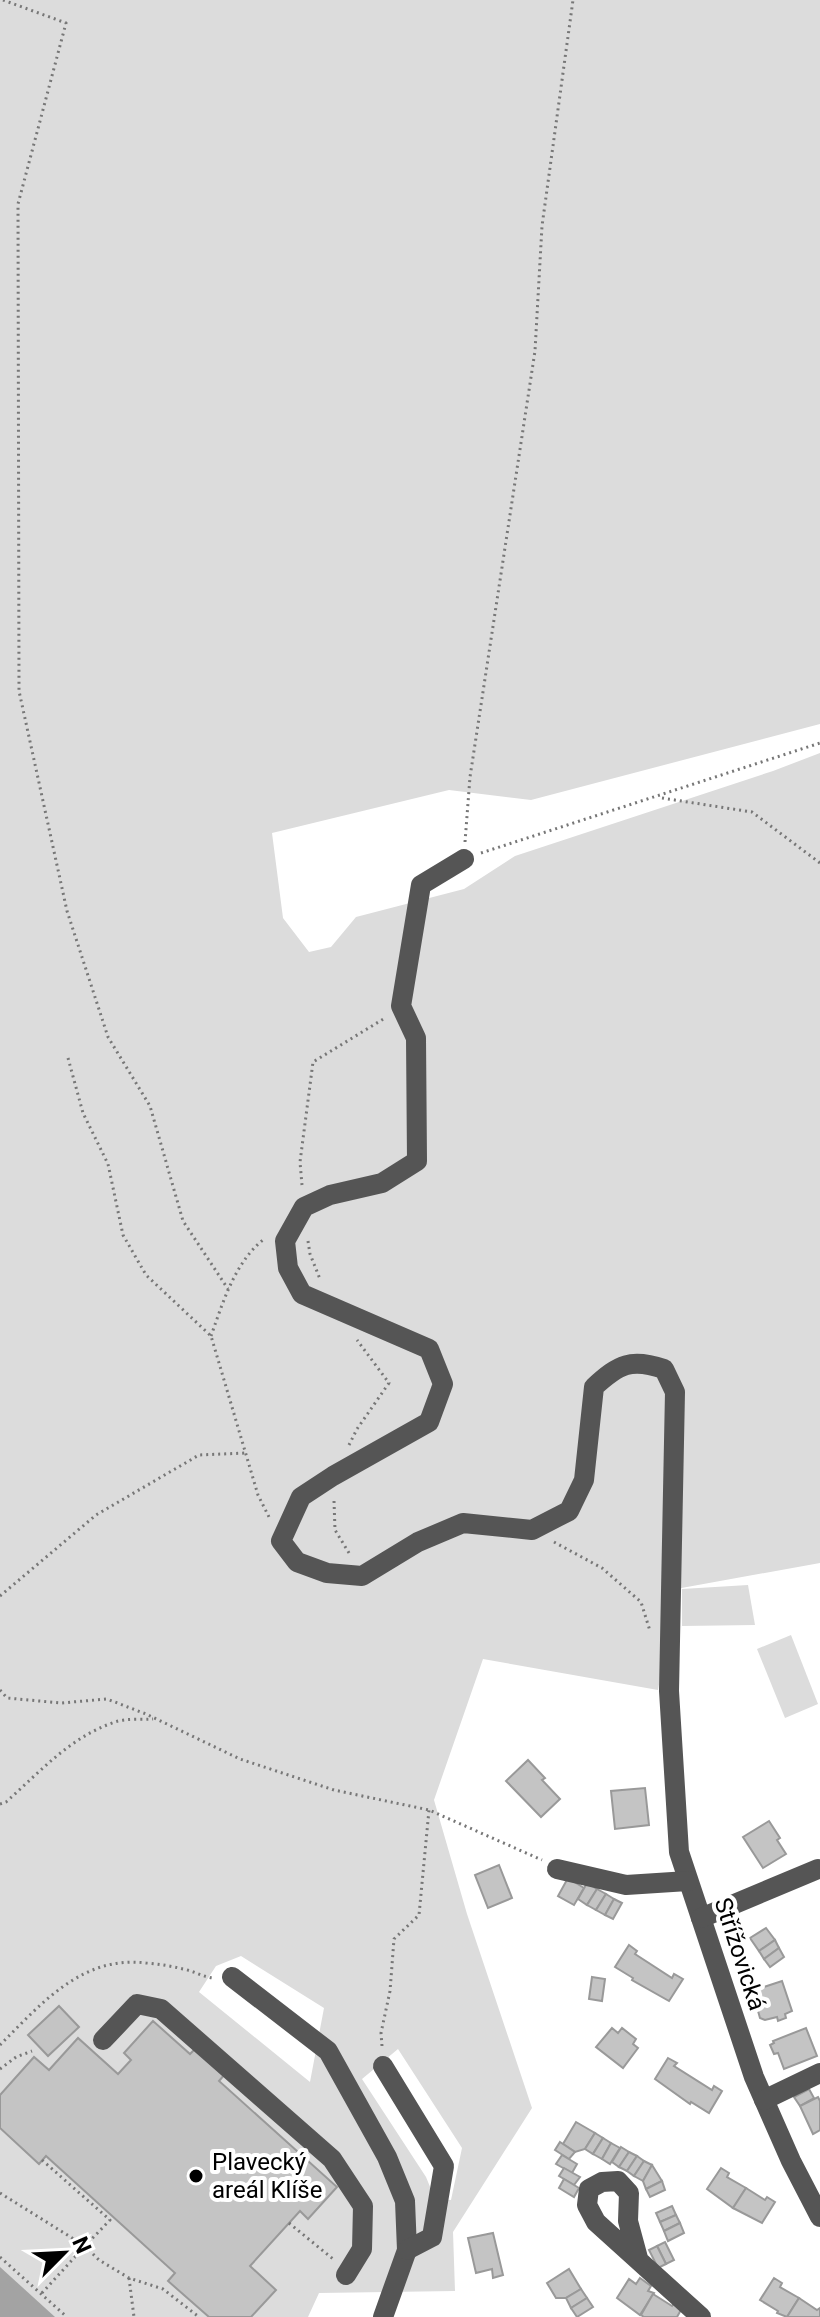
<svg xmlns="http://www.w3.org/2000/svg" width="820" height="2317" font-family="Roboto,sans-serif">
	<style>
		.green { fill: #dcdcdc; fill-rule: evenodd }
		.water { fill: #a3a3a3 }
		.building { fill: #c4c4c4; stroke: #999; stroke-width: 2 }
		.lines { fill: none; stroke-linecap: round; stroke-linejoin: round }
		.path { stroke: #777; stroke-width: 3; stroke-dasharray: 2 4; stroke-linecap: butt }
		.minor { stroke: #555; stroke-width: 20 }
		.poi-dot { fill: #000; stroke: #fff; stroke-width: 3 }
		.labels { text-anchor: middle; stroke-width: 8; stroke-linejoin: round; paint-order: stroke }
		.street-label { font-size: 24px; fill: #000; stroke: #fff }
		.poi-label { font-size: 24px; fill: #000; stroke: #fff; text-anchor: start }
	</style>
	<rect width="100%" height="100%" fill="#fff"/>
	<g class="green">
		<path d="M0,0H820V724L531,800L449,790L272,833L283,918L309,952L331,947L356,917L464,889L515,856L773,771L820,753V1563L676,1589L658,1690L483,1659L434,1800L467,1914L532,2108L453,2232L455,2291L319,2293L308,2317H0ZM241,1956L324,2008L310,2082L199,1992L216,1966ZM398,2049L462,2148L451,2200L435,2199L426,2177L362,2079Z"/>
		<path d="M748,1585L755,1625L682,1626V1589Z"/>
		<path d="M791,1635L818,1704L785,1718L757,1649Z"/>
	</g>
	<path class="water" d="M0,2267L55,2317H0Z"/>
	<g class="building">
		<path d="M528,1760L545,1778L542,1780L560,1799L541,1817L506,1781Z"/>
		<path d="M645,1788L649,1825L615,1829L611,1791Z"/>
		<path d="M769,1821L780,1838L777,1840L786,1854L763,1868L743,1837Z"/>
		<path d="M499,1865L512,1898L488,1908L475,1875Z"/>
		<path d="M568,1878L584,1888L574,1905L558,1896Z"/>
		<path d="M587,1883L597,1889L587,1905L578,1899Z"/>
		<path d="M597,1889L606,1894L596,1910L587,1905Z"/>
		<path d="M606,1894L614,1899L605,1915L596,1910Z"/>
		<path d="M614,1899L622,1903L613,1919L605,1915Z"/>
		<path d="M766,1928L775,1940L759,1951L750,1938Z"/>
		<path d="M775,1940L779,1948L764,1959L759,1951Z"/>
		<path d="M629,1945L637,1951L635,1954L672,1978L674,1974L683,1979L669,2001L632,1980L633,1978L615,1967Z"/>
		<path d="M779,1948L784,1957L770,1967L764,1959Z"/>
		<path d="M592,1977L605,1979L602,2001L589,1999Z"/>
		<path d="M782,1981L792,2011L785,2014L786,2018L778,2021L777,2017L765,2020L760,2018L758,2011L761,2009L755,1990Z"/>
		<path d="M59,2006L79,2027L48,2056L28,2035Z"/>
		<path d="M153,2021L190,2054L196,2048L225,2074L219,2081L337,2187L308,2219L300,2211L250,2266L276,2290L251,2317H209L168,2281L175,2273L46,2156L39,2164L0,2128V2095L34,2057L49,2070L78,2038L118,2074L131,2060L124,2053Z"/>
		<path d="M612,2028L618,2033L622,2028L636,2039L633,2044L638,2048L623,2068L596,2047Z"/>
		<path d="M806,2028L817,2056L784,2069L778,2053L774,2054L770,2045L774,2043L773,2041Z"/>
		<path d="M668,2058L677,2063L674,2066L712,2090L714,2086L722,2091L709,2113L691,2102L690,2104L655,2079Z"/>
		<path d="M809,2089L814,2098L800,2106L794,2097Z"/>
		<path d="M818,2097L820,2101V2130L813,2134L800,2106Z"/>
		<path d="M576,2122L595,2133L585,2149L575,2152L563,2144Z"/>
		<path d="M595,2133L603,2138L593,2154L585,2149Z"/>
		<path d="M603,2138L611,2143L602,2159L593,2154Z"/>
		<path d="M560,2142L575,2152L569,2159L555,2150Z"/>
		<path d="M611,2143L620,2148L610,2164L602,2159Z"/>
		<path d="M621,2147L629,2152L619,2167L612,2162Z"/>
		<path d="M629,2152L637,2156L627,2171L619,2167Z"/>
		<path d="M562,2155L577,2164L572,2173L556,2164Z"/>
		<path d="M637,2156L644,2161L634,2176L627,2171Z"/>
		<path d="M644,2161L652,2165L643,2181L634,2176Z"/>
		<path d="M652,2165L662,2181L646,2189L643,2181Z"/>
		<path d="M564,2168L580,2177L574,2185L559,2176Z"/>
		<path d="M721,2168L729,2173L727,2177L746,2188L733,2208L707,2189Z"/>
		<path d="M564,2179L579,2188L574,2197L559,2188Z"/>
		<path d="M662,2181L665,2190L650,2197L646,2189Z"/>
		<path d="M746,2188L765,2200L767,2197L775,2202L762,2223L733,2208Z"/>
		<path d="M672,2206L676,2215L660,2222L656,2213Z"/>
		<path d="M676,2215L680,2223L664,2231L660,2222Z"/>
		<path d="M680,2223L684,2233L668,2241L664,2231Z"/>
		<path d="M493,2233L503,2275L493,2278L492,2269L476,2273L468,2238Z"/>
		<path d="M665,2242L674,2260L666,2264L657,2246Z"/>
		<path d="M657,2246L666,2264L658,2268L649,2250Z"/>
		<path d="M569,2269L581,2289L566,2298H556L547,2283Z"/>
		<path d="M640,2278L651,2286L648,2291L654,2293L640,2315L617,2298L629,2279L636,2284Z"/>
		<path d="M774,2278L782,2283L780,2287L799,2298L787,2317L777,2313L778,2311L760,2300Z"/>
		<path d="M581,2289L587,2298L571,2308L566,2298Z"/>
		<path d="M653,2294L672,2306L674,2303L682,2308L677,2317H644L641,2315Z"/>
		<path d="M587,2298L593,2307L577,2317L571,2308Z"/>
		<path d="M799,2298L817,2310L820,2308V2317H787Z"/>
	</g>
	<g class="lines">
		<g class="path">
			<path d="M3,0L66,23L18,204L19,691L67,911L108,1037L150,1106L183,1221L228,1289"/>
			<path d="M662,798L752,812L820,863"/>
			<path d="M465,842L470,777L535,351L542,226L573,0"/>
			<path d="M481,853L820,743"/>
			<path d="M68,1058L83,1113L108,1164L123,1235L146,1275L211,1336L258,1495L269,1517"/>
			<path d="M302,1185L300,1162L313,1062L385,1018"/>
			<path d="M308,1241L310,1254L320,1279"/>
			<path d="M211,1336C223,1302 235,1262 264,1239"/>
			<path d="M349,1445L357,1429L389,1383L357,1340"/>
			<path d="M334,1501L335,1530L349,1553"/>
			<path d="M554,1542L602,1568L641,1602L650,1631"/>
			<path d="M0,1596L96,1515L199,1455L246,1453"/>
			<path d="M0,1690L7,1698L61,1703L107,1699L146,1714L240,1759L334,1790L429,1810L542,1860"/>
			<path d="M0,1804L6,1802C40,1772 70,1737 115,1722C126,1718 141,1720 153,1719"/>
			<path d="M0,2045C41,2004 82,1955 146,1963C159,1964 171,1966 183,1969C194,1971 203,1977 213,1978"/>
			<path d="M382,2046L381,2033L390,1991L394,1939L419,1915L429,1810"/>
			<path d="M0,2069L16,2057L32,2051"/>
			<path d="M42,2160L110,2220L85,2246L99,2260L129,2278L163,2289L199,2317"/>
			<path d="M0,2193L85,2246L41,2294"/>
			<path d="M289,2223L333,2259"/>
			<path d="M0,2257L67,2317"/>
			<path d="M129,2278L134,2317"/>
		</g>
		<g class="minor">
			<path d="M464,859L421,885L401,1006L416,1038L417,1161L382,1183L330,1195L304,1207L285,1241L288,1268L302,1294L429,1349L443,1384L429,1422L333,1476L301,1497L281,1541L297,1562L327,1573L362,1576L418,1542L463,1523L532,1530L569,1511L584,1480L594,1387C619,1364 631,1358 664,1369L675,1392L669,1691L679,1852L754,2077L791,2161L820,2217"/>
			<path d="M557,1869L626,1885L688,1881"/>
			<path d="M701,1918L818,1869"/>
			<path d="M232,1977L328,2051L387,2157L405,2201L407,2250L383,2317"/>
			<path d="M103,2040L137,2004L161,2009L332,2159L363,2206L362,2249L346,2275"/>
			<path d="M383,2066L444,2166L432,2237L407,2250"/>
			<path d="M764,2100L820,2073"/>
			<path d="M638,2258L628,2221L629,2193L618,2181L602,2182L589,2189L587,2205L596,2222L701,2317"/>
		</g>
	</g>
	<circle class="poi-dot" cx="196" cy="2176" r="8"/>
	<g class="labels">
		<g class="street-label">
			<text transform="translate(740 1954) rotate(72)" y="8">Střížovická</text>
		</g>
		<g class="poi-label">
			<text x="212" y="2170">Plavecký<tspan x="212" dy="28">areál Klíše</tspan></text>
		</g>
	</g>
	<g transform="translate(64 2253) rotate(66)" stroke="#ffffff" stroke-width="6" paint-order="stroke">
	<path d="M0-6L14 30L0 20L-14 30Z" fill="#000000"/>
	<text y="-12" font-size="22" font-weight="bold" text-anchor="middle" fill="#000000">N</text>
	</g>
</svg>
